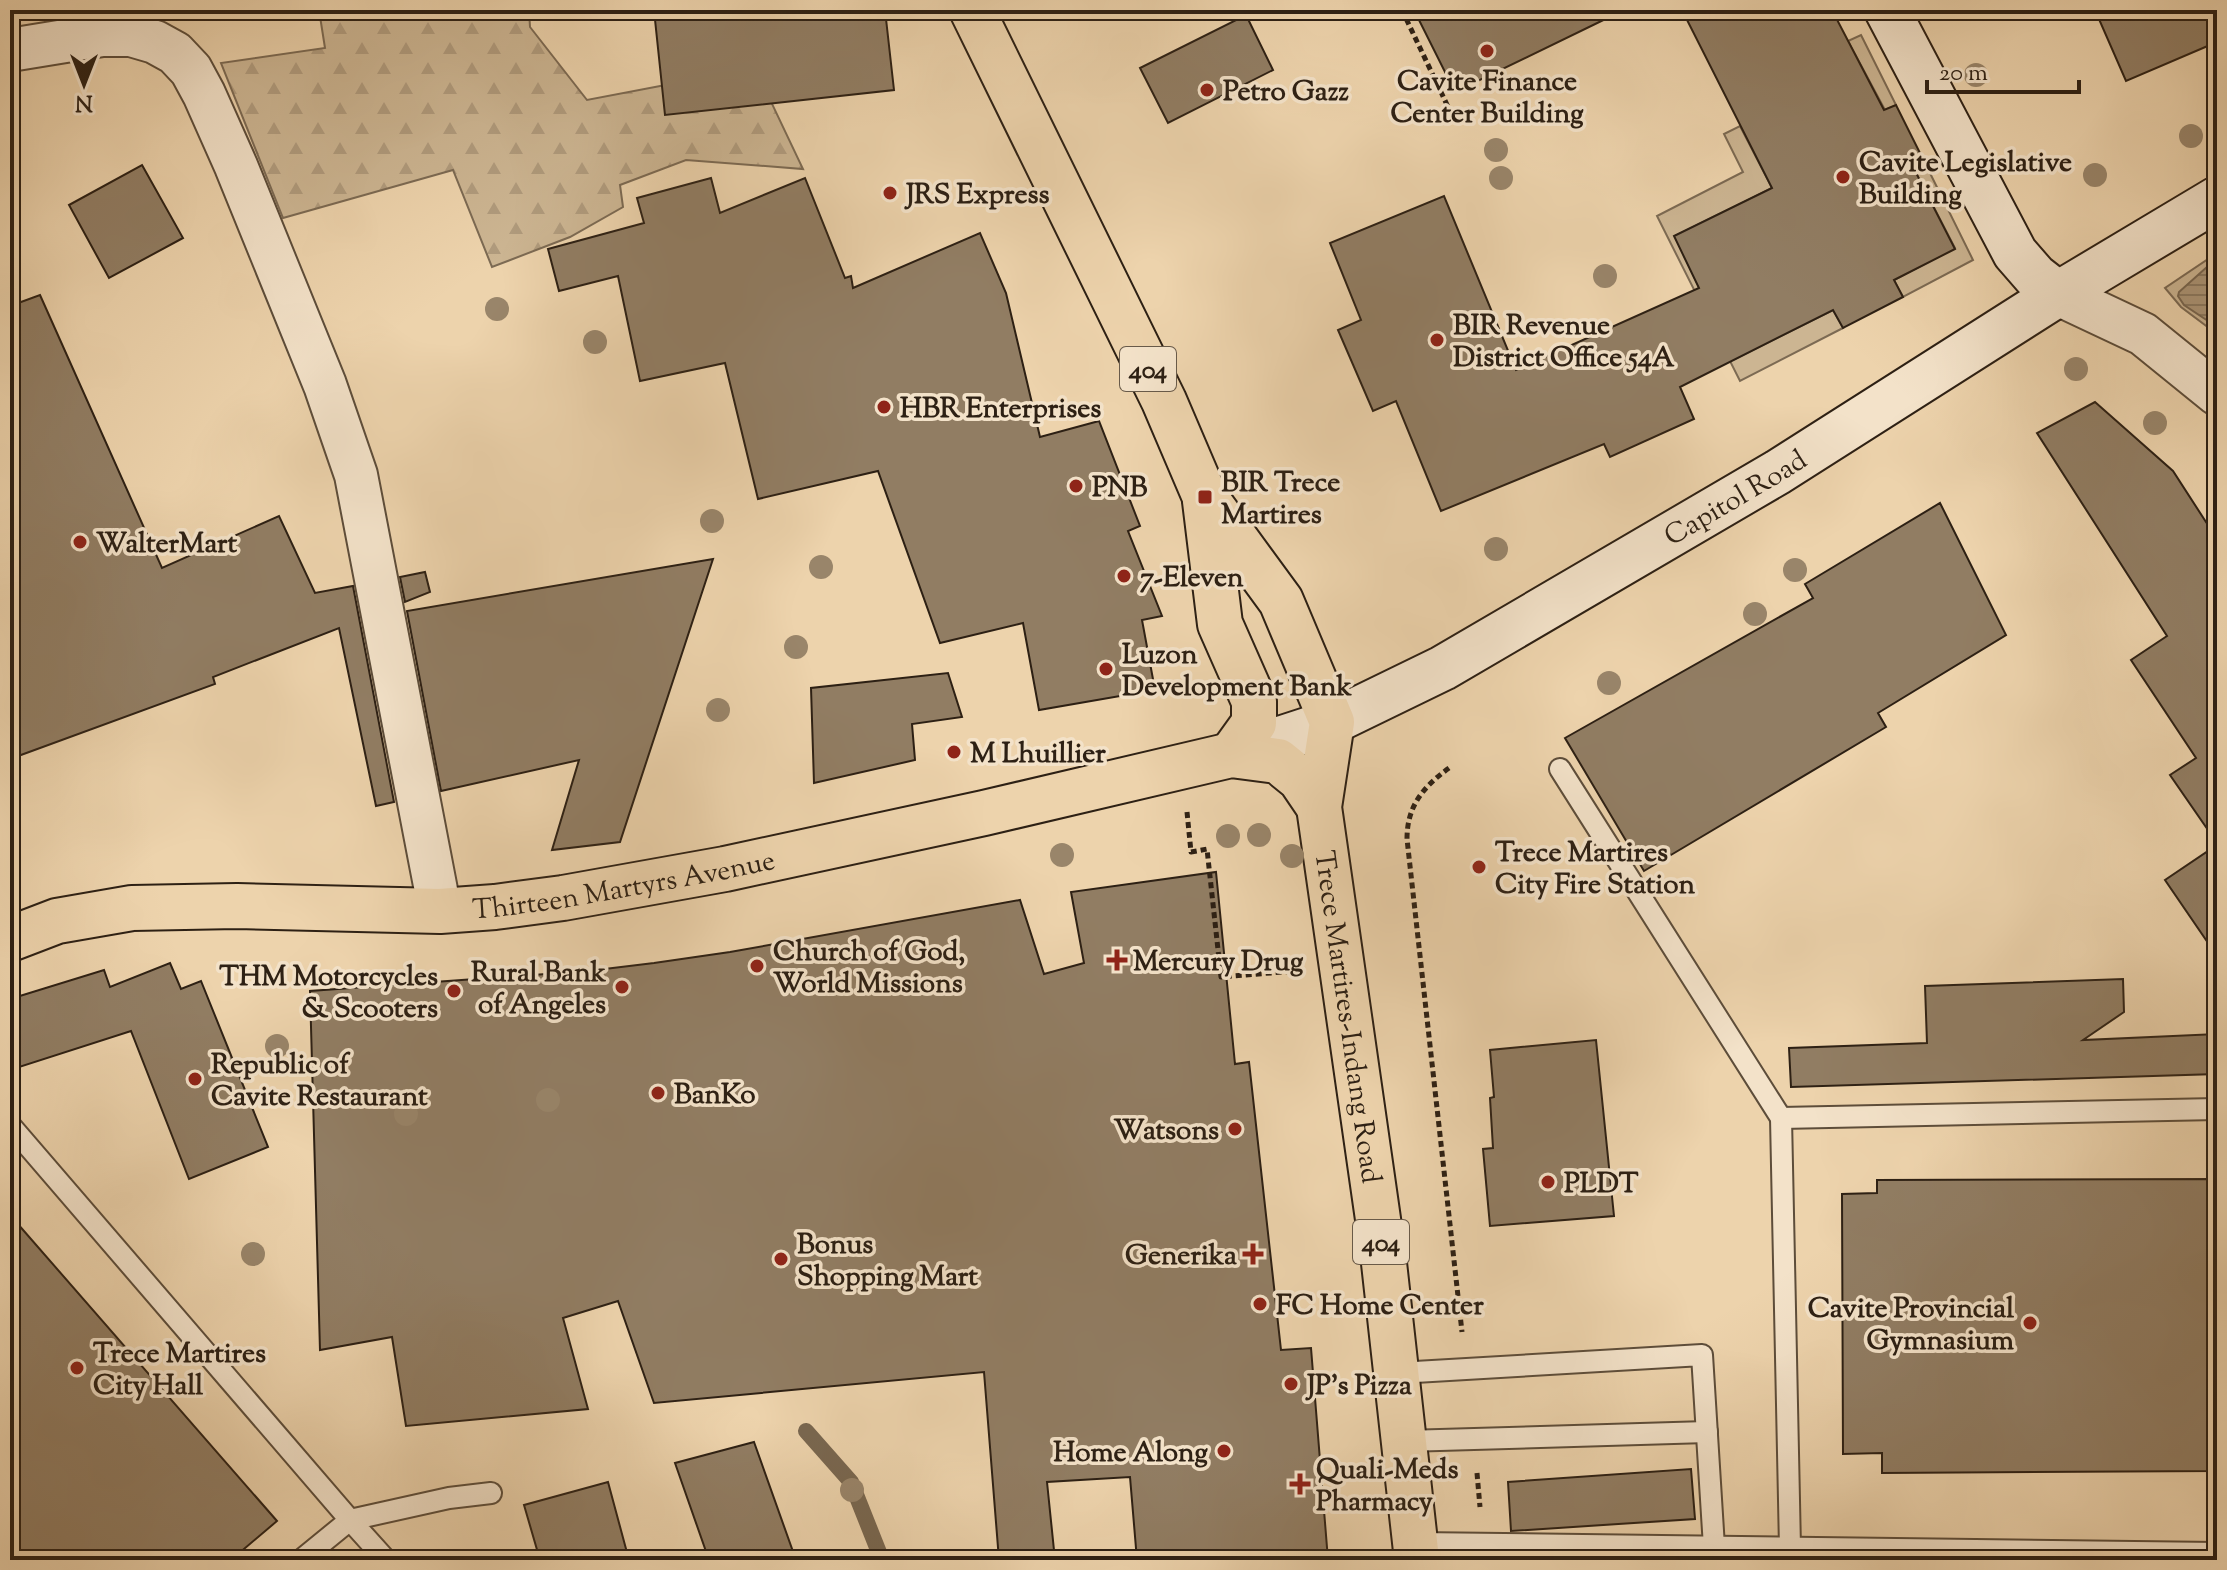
<svg xmlns="http://www.w3.org/2000/svg" width="2227" height="1570" font-family="'Sorts Mill Goudy',serif">
	<style>
		.green { fill: #ccb592; stroke: #7c6a53; stroke-width: 2 }
		.forest { fill: url(#forest-firs); stroke: #7c6a53; stroke-width: 2 }
		.water { fill: url(#water-rules); stroke: #796750; stroke-width: 2 }
		.lines { fill: none; stroke-linecap: round; stroke-linejoin: round }
		.stream { stroke: #796750; stroke-width: 16 }
		.building { fill: #917d63; stroke: #2d2014; stroke-width: 2 }
		.lane-casing { stroke: #5d4d3a; stroke-width: 24 }
		.street-casing { stroke: #5d4d3a; stroke-width: 46 }
		.secondary-casing { stroke: #2d2014; stroke-width: 48 }
		.primary-casing { stroke: #2d2014; stroke-width: 48 }
		.path { stroke: #2d2014; stroke-width: 5; stroke-dasharray: 6 4; stroke-linecap: butt }
		.lane { stroke: #f3e2c9; stroke-width: 20 }
		.street { stroke: #f3e2c9; stroke-width: 42 }
		.secondary { stroke: #f3e2c9; stroke-width: 44 }
		.primary { stroke: #edd3ac; stroke-width: 44 }
		.tree { fill: #99856a }
		.poi-dot { fill: #8f2418; stroke: #f3e2c9; stroke-width: 3 }
		.labels { text-anchor: middle; stroke-width: 7; stroke-linejoin: round; paint-order: stroke }
		.shield { fill: #f3e2c9; stroke: #685a4a; stroke-width: 2 }
		.shield-label { font-size: 26px; font-weight: bold; fill: #2d2014 }
		.poi-label { font-size: 28px; font-weight: bold; fill: #2d2014; stroke: #f3e2c9; text-anchor: start }
		.street-label { font-size: 28px; fill: #2d2014; stroke: #f3e2c9 }
	</style>
	<defs>
		<pattern id="forest-firs" width="22" height="20" patternUnits="userSpaceOnUse" patternTransform="scale(2)"><rect width="22" height="20" fill="#ccb592"/><path d="M5 1l3.5 6h-7zM16 11l3.5 6h-7z" fill="#b09b7d"/></pattern>
		<pattern id="water-rules" width="6" height="5" patternUnits="userSpaceOnUse" patternTransform="scale(2)"><rect width="6" height="5" fill="#ac9678"/><path d="M0 2.5h6" fill="none" stroke="#8c7a61"/></pattern>
	</defs>
	<rect width="100%" height="100%" fill="#edd3ac"/>
	<filter id="stains"><feTurbulence type="fractalNoise" baseFrequency=".0025" numOctaves="4"/><feColorMatrix values="0 0 0 0 .2 0 0 0 0 .09 0 0 0 0 .02 0 0 0 .5 -.17"/></filter>
	<radialGradient id="worn" r=".72"><stop offset=".6" stop-color="#630" stop-opacity="0"/><stop offset="1" stop-color="#630" stop-opacity=".3"/></radialGradient>
	<g class="green">
		<path d="M1861,35L1896,105L1885,110L1848,41Z"/>
		<path d="M1740,126L1772,188L1675,236L1733,360L1833,310L1843,328L1740,381L1657,216L1743,172L1724,134Z"/>
		<path d="M1924,161L1973,260L1903,297L1894,280L1955,248L1913,167Z"/>
		<path d="M2217,253V334L2181,307L2165,288Z"/>
	</g>
	<path class="forest" d="M319,10H529L530,27L587,100L755,68L803,169L686,160L620,185L623,207L570,237L492,267L453,170L283,218L221,63L325,48Z"/>
	<path class="water" d="M2217,258V327L2184,305L2178,296L2179,292Z"/>
	<g class="lines">
		<path class="stream" d="M806,1431L851,1482L882,1560"/>
	</g>
	<g class="building">
		<path d="M654,10H885L894,90L665,115Z"/>
		<path d="M1414,10H1624L1455,92Z"/>
		<path d="M1682,10H1832L1884,110L1896,105L1924,161L1913,167L1955,249L1894,280L1903,297L1843,328L1833,310L1680,387L1694,419L1610,457L1604,444L1441,511L1396,401L1373,411L1338,330L1361,320L1330,243L1444,196L1516,370L1699,288L1674,236L1772,188Z"/>
		<path d="M2095,10H2217V42L2126,81Z"/>
		<path d="M1246,15L1273,70L1168,123L1140,68Z"/>
		<path d="M142,165L183,238L109,278L69,205Z"/>
		<path d="M711,178L720,213L805,178L845,278L851,276L853,288L980,233L1006,293L1040,437L1099,421L1140,526L1128,531L1162,616L1142,620L1155,690L1039,710L1023,623L940,643L878,471L758,499L725,363L640,381L618,276L559,291L548,249L644,223L637,198Z"/>
		<path d="M40,295L162,568L279,516L315,593L353,586L394,802L376,806L339,628L213,677L215,684L10,759V306Z"/>
		<path d="M2095,402L2173,471L2217,539V843L2170,775L2196,758L2131,660L2167,636L2037,433Z"/>
		<path d="M1940,503L2006,635L1878,713L1886,727L1644,871L1565,738L1813,598L1805,584Z"/>
		<path d="M713,559L620,842L552,850L579,760L441,791L407,611Z"/>
		<path d="M425,572L430,592L405,602L400,577Z"/>
		<path d="M948,673L962,717L912,724L915,760L814,783L811,688Z"/>
		<path d="M2217,845V956L2165,880Z"/>
		<path d="M1216,872L1235,1064L1249,1062L1281,1350L1311,1348L1328,1560H1137L1130,1477L1047,1482L1055,1560H999L984,1372L654,1403L618,1301L563,1318L588,1409L406,1426L392,1337L320,1350L310,991L588,971L654,963L730,952L1020,900L1044,974L1084,963L1071,892Z"/>
		<path d="M170,963L181,989L201,981L268,1147L189,1179L131,1031L10,1070V999L104,970L110,987Z"/>
		<path d="M2123,979L2124,1012L2083,1040L2217,1034V1074L1791,1087L1789,1048L1927,1043L1925,986Z"/>
		<path d="M1596,1040L1614,1216L1490,1226L1483,1149L1493,1148L1490,1098L1494,1097L1490,1050Z"/>
		<path d="M2217,1179V1471L1882,1473V1453L1843,1454L1842,1194L1877,1193V1180Z"/>
		<path d="M10,1215L277,1521L231,1560H10Z"/>
		<path d="M754,1442L796,1560H709L675,1463Z"/>
		<path d="M1691,1469L1695,1519L1511,1531L1508,1482Z"/>
		<path d="M608,1482L629,1560H540L524,1505Z"/>
	</g>
	<g class="lines">
		<g class="lane-casing">
			<g id="lane">
				<path d="M1560,769L1781,1118L2217,1109"/>
				<path d="M1781,1118L1790,1548"/>
				<path d="M10,1125L350,1520L301,1560"/>
				<path d="M1398,1373L1702,1355L1714,1547"/>
				<path d="M1405,1441L1707,1432"/>
				<path d="M1416,1543L2217,1553"/>
				<path d="M386,1560L350,1520L449,1498L491,1493"/>
			</g>
		</g>
		<g class="street-casing">
			<g id="street">
				<path d="M10,50L102,35H131L155,42L175,53L191,70L204,94L236,166L325,385L356,475L440,911"/>
				<path d="M2058,294L2143,334L2217,394"/>
			</g>
		</g>
		<g class="secondary-casing">
			<g id="secondary">
				<path d="M1887,10L2015,253L2035,276L2058,294"/>
				<path id="s1" d="M1231,755L1332,722L1443,668L1778,472L2058,294L2217,199"/>
			</g>
		</g>
		<g class="primary-casing">
			<g id="primary">
				<path id="s2" d="M972,10L1164,401L1205,497L1281,601L1332,722L1319,807L1383,1254L1417,1560"/>
				<path d="M1205,501L1220,624L1254,701V723L1231,755"/>
				<path id="s3" d="M10,939L57,921L132,908L237,906L440,911L495,907L563,898L725,869L984,813L1231,755L1278,761L1300,779L1319,807"/>
			</g>
		</g>
		<g class="path">
			<path d="M1402,10L1450,111"/>
			<path d="M1449,768C1423,787 1407,806 1407,839L1462,1332"/>
			<path d="M1187,812L1191,852L1207,849L1221,977L1295,971"/>
			<path d="M1477,1473L1480,1507"/>
		</g>
		<use href="#lane" class="lane"/>
		<use href="#street" class="street"/>
		<use href="#secondary" class="secondary"/>
		<use href="#primary" class="primary"/>
	</g>
	<g class="tree">
		<circle cx="1976" cy="75" r="12"/>
		<circle cx="2191" cy="136" r="12"/>
		<circle cx="1496" cy="150" r="12"/>
		<circle cx="2095" cy="175" r="12"/>
		<circle cx="1501" cy="178" r="12"/>
		<circle cx="1605" cy="276" r="12"/>
		<circle cx="497" cy="309" r="12"/>
		<circle cx="595" cy="342" r="12"/>
		<circle cx="2076" cy="369" r="12"/>
		<circle cx="2155" cy="423" r="12"/>
		<circle cx="712" cy="521" r="12"/>
		<circle cx="1496" cy="549" r="12"/>
		<circle cx="821" cy="567" r="12"/>
		<circle cx="1795" cy="570" r="12"/>
		<circle cx="1755" cy="614" r="12"/>
		<circle cx="796" cy="647" r="12"/>
		<circle cx="1609" cy="683" r="12"/>
		<circle cx="718" cy="710" r="12"/>
		<circle cx="1259" cy="835" r="12"/>
		<circle cx="1228" cy="836" r="12"/>
		<circle cx="1062" cy="855" r="12"/>
		<circle cx="1292" cy="856" r="12"/>
		<circle cx="277" cy="1046" r="12"/>
		<circle cx="548" cy="1100" r="12"/>
		<circle cx="406" cy="1114" r="12"/>
		<circle cx="253" cy="1254" r="12"/>
		<circle cx="852" cy="1490" r="12"/>
	</g>
	<g class="poi-dot">
		<circle cx="1487" cy="51" r="8"/>
		<circle cx="1207" cy="90" r="8"/>
		<circle cx="1843" cy="177" r="8"/>
		<circle cx="890" cy="193" r="8"/>
		<circle cx="1437" cy="340" r="8"/>
		<circle cx="884" cy="407" r="8"/>
		<circle cx="1076" cy="486" r="8"/>
		<rect x="1197" y="489" width="16" height="16" rx="4"/>
		<circle cx="80" cy="542" r="8"/>
		<circle cx="1124" cy="576" r="8"/>
		<circle cx="1106" cy="669" r="8"/>
		<circle cx="954" cy="752" r="8"/>
		<circle cx="1479" cy="867" r="8"/>
		<path d="M1113 948h8v8h8v8h-8v8h-8v-8h-8v-8h8z"/>
		<circle cx="757" cy="966" r="8"/>
		<circle cx="622" cy="987" r="8"/>
		<circle cx="454" cy="991" r="8"/>
		<circle cx="195" cy="1079" r="8"/>
		<circle cx="658" cy="1093" r="8"/>
		<circle cx="1235" cy="1129" r="8"/>
		<circle cx="1548" cy="1182" r="8"/>
		<path d="M1249 1242h8v8h8v8h-8v8h-8v-8h-8v-8h8z"/>
		<circle cx="781" cy="1259" r="8"/>
		<circle cx="1260" cy="1304" r="8"/>
		<circle cx="2030" cy="1323" r="8"/>
		<circle cx="77" cy="1368" r="8"/>
		<circle cx="1291" cy="1384" r="8"/>
		<circle cx="1224" cy="1451" r="8"/>
		<path d="M1296 1472h8v8h8v8h-8v8h-8v-8h-8v-8h8z"/>
	</g>
	<g class="labels">
		<g class="shield">
			<rect x="1120" y="347" width="56" height="44" rx="6"/>
			<rect x="1353" y="1220" width="56" height="44" rx="6"/>
		</g>
		<g class="shield-label">
			<text x="1148" y="378">404</text>
			<text x="1381" y="1251">404</text>
		</g>
		<g class="poi-label">
			<text x="1487" y="90" text-anchor="middle">Cavite Finance<tspan x="1487" dy="32">Center Building</tspan></text>
			<text x="1223" y="100">Petro Gazz</text>
			<text x="1859" y="171">Cavite Legislative<tspan x="1859" dy="32">Building</tspan></text>
			<text x="906" y="203">JRS Express</text>
			<text x="1453" y="334">BIR Revenue<tspan x="1453" dy="32">District Office 54A</tspan></text>
			<text x="900" y="417">HBR Enterprises</text>
			<text x="1221" y="491">BIR Trece<tspan x="1221" dy="32">Martires</tspan></text>
			<text x="1092" y="496">PNB</text>
			<text x="96" y="552">WalterMart</text>
			<text x="1140" y="586">7-Eleven</text>
			<text x="1122" y="663">Luzon<tspan x="1122" dy="32">Development Bank</tspan></text>
			<text x="970" y="762">M Lhuillier</text>
			<text x="1495" y="861">Trece Martires<tspan x="1495" dy="32">City Fire Station</tspan></text>
			<text x="773" y="960">Church of God,<tspan x="773" dy="32">World Missions</tspan></text>
			<text x="1133" y="970">Mercury Drug</text>
			<text x="606" y="981" text-anchor="end">Rural Bank<tspan x="606" dy="32">of Angeles</tspan></text>
			<text x="438" y="985" text-anchor="end">THM Motorcycles<tspan x="438" dy="32">&amp; Scooters</tspan></text>
			<text x="211" y="1073">Republic of<tspan x="211" dy="32">Cavite Restaurant</tspan></text>
			<text x="674" y="1103">BanKo</text>
			<text x="1219" y="1139" text-anchor="end">Watsons</text>
			<text x="1564" y="1192">PLDT</text>
			<text x="797" y="1253">Bonus<tspan x="797" dy="32">Shopping Mart</tspan></text>
			<text x="1237" y="1264" text-anchor="end">Generika</text>
			<text x="1276" y="1314">FC Home Center</text>
			<text x="2014" y="1317" text-anchor="end">Cavite Provincial<tspan x="2014" dy="32">Gymnasium</tspan></text>
			<text x="93" y="1362">Trece Martires<tspan x="93" dy="32">City Hall</tspan></text>
			<text x="1307" y="1394">JP's Pizza</text>
			<text x="1208" y="1461" text-anchor="end">Home Along</text>
			<text x="1316" y="1478">Quali-Meds<tspan x="1316" dy="32">Pharmacy</tspan></text>
		</g>
		<g class="street-label">
			<text dy="10" stroke="none"><textPath href="#s1" startOffset="568">Capitol Road</textPath></text>
			<text dy="10" stroke="none"><textPath href="#s3" startOffset="620">Thirteen Martyrs Avenue</textPath></text>
			<text dy="10" stroke="none"><textPath href="#s2" startOffset="1098">Trece Martires-Indang Road</textPath></text>
		</g>
	</g>
	<rect width="2227" height="1570" fill="none" stroke="#edd3ac" stroke-width="40"/>
	<rect x="12" y="12" width="2203" height="1546" fill="none" stroke="#2d2014" stroke-width="4"/>
	<rect x="20" y="20" width="2187" height="1530" fill="none" stroke="#2d2014" stroke-width="2"/>
	<g transform="translate(84 84) rotate(180)" stroke="#f3e2c9" stroke-width="6" paint-order="stroke">
	<path d="M0-6L14 30L0 20L-14 30Z" fill="#2d2014"/>
	<text y="-12" font-size="22" font-weight="bold" text-anchor="middle" fill="#2d2014">N</text>
	</g>
	<path d="M1927 80v12h152v-12" fill="none" stroke="#2d2014" stroke-width="4"/>
	<text x="1939" y="80" font-size="24" fill="#2d2014" stroke="#f3e2c9" stroke-width="6" paint-order="stroke">20 m</text>
	<rect width="100%" height="100%" filter="url(#stains)"/>
	<rect width="100%" height="100%" fill="url(#worn)"/>
</svg>
